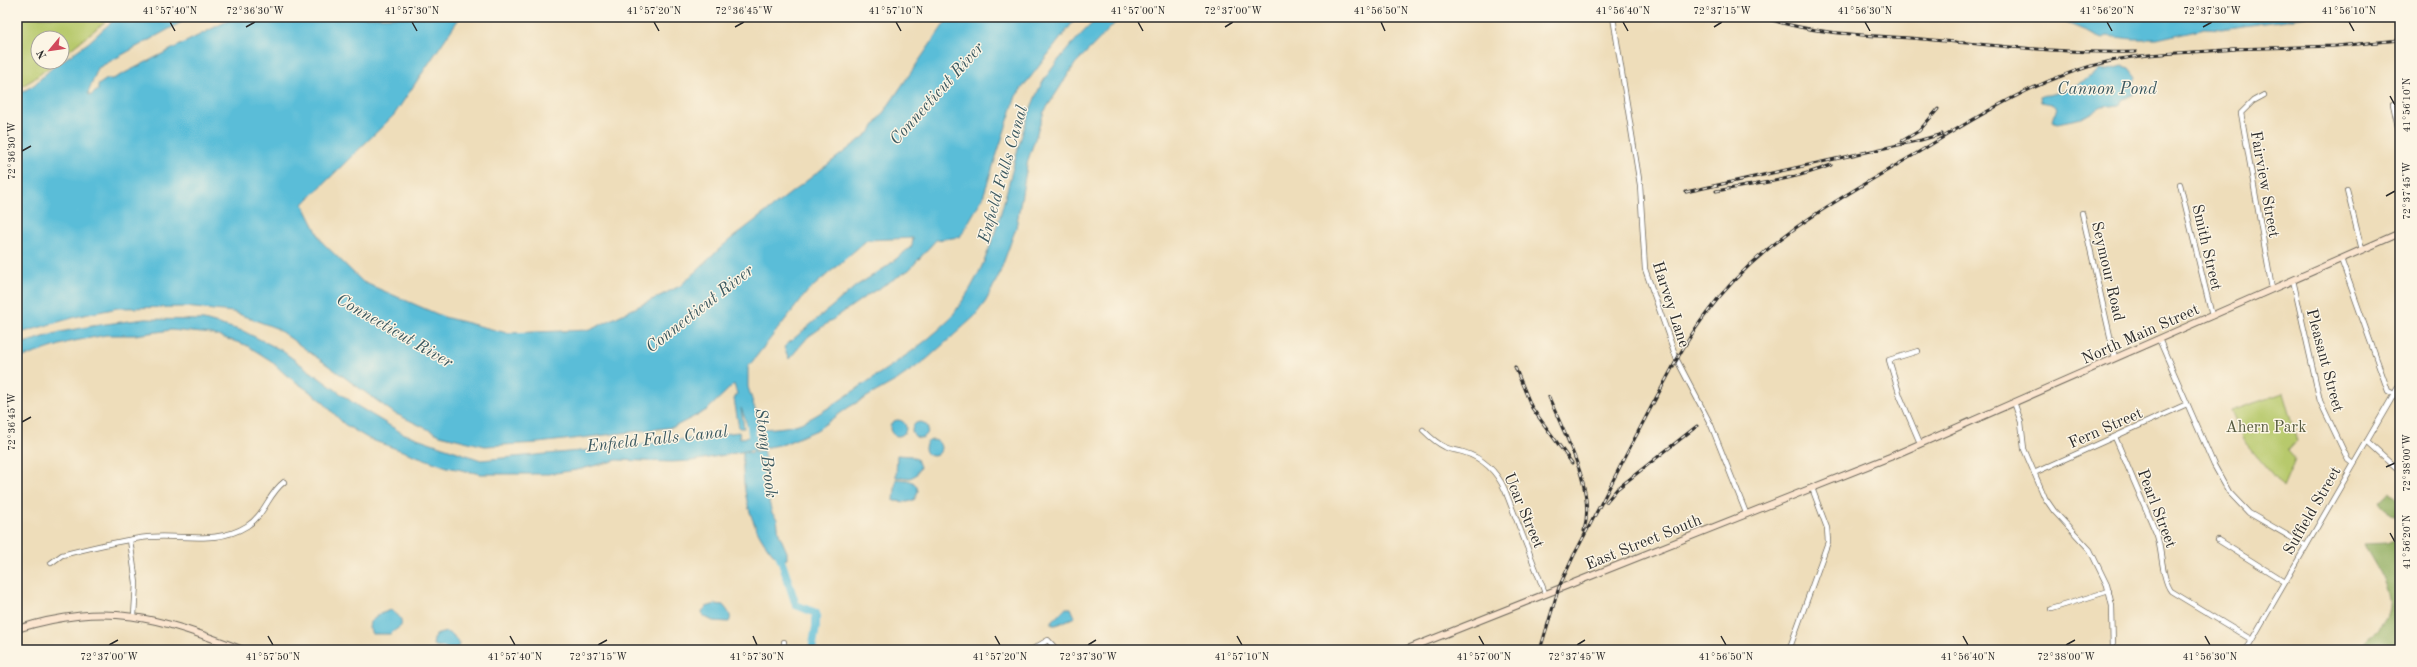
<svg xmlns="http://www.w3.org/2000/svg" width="2417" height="667" font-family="'Old Standard TT',serif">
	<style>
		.green { fill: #b7c96c; stroke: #717a4c }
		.forest { fill: #91ad60; stroke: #5e6c46 }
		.water { fill: #5abdd8; stroke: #427482 }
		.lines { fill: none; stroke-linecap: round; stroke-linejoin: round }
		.river { stroke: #5abdd8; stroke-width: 8 }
		.minor-casing { stroke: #6f695d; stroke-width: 6 }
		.secondary-casing { stroke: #6f695d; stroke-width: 8 }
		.minor { stroke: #fff; stroke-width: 4.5 }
		.secondary { stroke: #fbe5cf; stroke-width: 6 }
		.rail-casing { stroke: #2b2b2b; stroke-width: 3 }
		.rail { stroke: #fcf5e5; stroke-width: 1.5; stroke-dasharray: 4.5; stroke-linecap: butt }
		.ticks { fill: none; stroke: #2b2b2b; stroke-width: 1.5 }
		.labels { text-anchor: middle; stroke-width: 3; stroke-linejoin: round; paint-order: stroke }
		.street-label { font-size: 16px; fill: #2b2b2b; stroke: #fcf5e5 }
		.park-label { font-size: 16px; fill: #555a3e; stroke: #fcf5e5 }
		.water-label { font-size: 17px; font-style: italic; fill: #39575f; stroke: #fcf5e5 }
		.neatline { fill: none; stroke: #2b2b2b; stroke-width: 1.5 }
		.ticks-label { font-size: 10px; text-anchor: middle; fill: #2b2b2b }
	</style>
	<rect width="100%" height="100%" fill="#fcf5e5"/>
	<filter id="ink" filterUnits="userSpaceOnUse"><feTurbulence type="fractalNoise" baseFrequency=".025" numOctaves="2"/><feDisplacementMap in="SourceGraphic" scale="8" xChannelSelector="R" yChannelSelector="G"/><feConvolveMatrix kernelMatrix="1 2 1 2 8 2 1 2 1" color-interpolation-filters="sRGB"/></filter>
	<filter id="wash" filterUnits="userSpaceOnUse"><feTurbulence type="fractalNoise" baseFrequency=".012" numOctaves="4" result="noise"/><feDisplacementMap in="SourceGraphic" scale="16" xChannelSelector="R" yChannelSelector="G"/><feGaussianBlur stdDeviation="0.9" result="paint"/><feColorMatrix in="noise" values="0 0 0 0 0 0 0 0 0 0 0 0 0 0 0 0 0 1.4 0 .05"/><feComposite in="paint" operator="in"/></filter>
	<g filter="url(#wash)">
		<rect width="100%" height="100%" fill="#eeddba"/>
		<g class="green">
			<path d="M17,17H111L62,56V38H38V62H55L34,79L17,89Z"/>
			<path d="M2283,393L2297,441L2288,451L2295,459L2283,487L2243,440L2231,411Z"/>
		</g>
		<g class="forest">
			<path d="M2390,491L2400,502V516L2398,517L2391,515L2379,501Z"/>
			<path d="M2400,537V650H2357C2366,640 2380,628 2386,617C2398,592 2373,565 2364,544L2387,543Z"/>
		</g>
		<g class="water">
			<path d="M117,17H191L98,68L88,93L90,96L98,90V85L107,79H113L235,17H460L394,115L303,204L322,242L363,282L444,317L507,333L590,330L680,286L727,242L870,132L949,17H1077L1016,96L983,197L960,237L936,240L909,270L866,296L808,337L789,359L784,347L856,286L886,267L912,246L913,238L867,240L807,292L748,367V387L760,425L748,427L741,408L744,428H739L734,399L737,394L734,384L707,410L674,427L538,443L485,446L440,435L394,413L276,328L233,312L185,307L118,308L79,316L17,334V95L34,85L52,68L88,43Z"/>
			<path d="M1099,17H1121L1075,64L1044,112L1028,160L1016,228L999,275L986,301L974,317L927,359L897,380L849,407L817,430L784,444L692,461L671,462L617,460L577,470L548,474H481L447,467L369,439L344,424L320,399L286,375L270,360L246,345L212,334L171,330L135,335H106L69,342L17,359V345L60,332L98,325L145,319L204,320L243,331L281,350L359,407L402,433L481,460L623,447L739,432L740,438L762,436V429C774,428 786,428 798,424C816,418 850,393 867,382C895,363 925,344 949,320C954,314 958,307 963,300C1006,237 1007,160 1038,91C1048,69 1080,34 1099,17Z"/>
			<path d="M2052,17H2307L2222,29L2205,28L2157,39H2132L2107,36L2103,38Z"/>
			<path d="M2122,66L2129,68L2136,77L2133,83L2134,94L2122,100L2120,105L2101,107L2082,118L2057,123L2053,121L2057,107L2052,104L2041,102L2040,97C2044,94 2048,96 2053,94C2063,92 2094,77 2098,70L2104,71Z"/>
			<circle cx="898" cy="428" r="8"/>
			<circle cx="920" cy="430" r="8"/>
			<circle cx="933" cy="448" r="8"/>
			<path d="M763,449L765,460L763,479L772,513L777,519L779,534L787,552V559L780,561C750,533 741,491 743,451L747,453V451L751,453L754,450L755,452L759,450V452Z"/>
			<path d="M897,455L911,456L917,459L920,467L916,475L910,478L896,477Z"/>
			<path d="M896,479C906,480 916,479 918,491L915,499L908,502L894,501Z"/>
			<path d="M716,604L723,605C727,610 733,616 729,622L713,621L703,616L702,611L706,607Z"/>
			<path d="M1066,608H1071L1075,617L1056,625H1052V621Z"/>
			<path d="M391,610C397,615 403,617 401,626L390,634H372L369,627L370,622L380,614Z"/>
			<path d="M446,632L453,635L459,644L458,647L449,649L433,645L435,635Z"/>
		</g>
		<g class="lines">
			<g class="river">
				<path d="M750,416L753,446"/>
				<path d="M778,551L796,605L816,613V627L812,650"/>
			</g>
		</g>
	</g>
	<g filter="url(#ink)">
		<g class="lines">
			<g class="minor-casing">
				<g id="minor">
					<path d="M1613,17L1640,185L1645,269L1677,360L1711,425L1746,513"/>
					<path d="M2264,95L2253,101L2241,113L2272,289"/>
					<path d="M2393,104L2400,136"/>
					<path d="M2180,184L2212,316"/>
					<path d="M2347,190L2362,250"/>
					<path d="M2082,213L2115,358"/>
					<path d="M2341,259L2388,391L2394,394"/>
					<path d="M2293,280L2320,401L2348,460L2353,464"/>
					<path d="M2159,339L2214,465L2229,492L2249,513L2306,546"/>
					<path d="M1918,351L1889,360L1900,396L1920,443"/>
					<path d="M2014,402L2021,422L2024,449L2045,498L2054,511L2090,550L2107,585L2112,606L2113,650"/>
					<path d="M1423,430C1430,437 1436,443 1445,447C1450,450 1457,450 1463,452C1483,458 1497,472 1505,490L1545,593"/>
					<path d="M2115,437L2157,535C2162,551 2162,579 2171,591L2252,640"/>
					<path d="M2367,441L2400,471"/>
					<path d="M2034,473L2187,404"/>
					<path d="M130,540L136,583L134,616"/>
					<path d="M2218,540L2285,582"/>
					<path d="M51,563L62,555C90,548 120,540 149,537C182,534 217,545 247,526C265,515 268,494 284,482"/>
					<path d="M2051,609L2109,591"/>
					<path d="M784,650V642"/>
					<path d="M1031,650L1048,640L1057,650"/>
					<path d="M1789,650L1828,542L1827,528L1812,488"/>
					<path d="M2246,650L2400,384"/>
				</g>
			</g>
			<g class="secondary-casing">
				<g id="secondary">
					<path d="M17,629C108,601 157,617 243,650"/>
					<path d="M1405,650L1890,457L2400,233"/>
				</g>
			</g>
			<use href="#minor" class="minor"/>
			<use href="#secondary" class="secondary"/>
			<g class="rail-casing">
				<g id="rail">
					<path d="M1763,17C1813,35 1869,35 1922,39C1993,45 2065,54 2136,52"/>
					<path d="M2230,49L2336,46L2400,40"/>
					<path d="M1902,141L1919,131L1938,109"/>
					<path d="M1716,191C1755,184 1793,180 1831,165"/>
					<path d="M1686,192L1921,140L1942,134"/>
					<path d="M1515,367L1532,408L1572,463"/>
					<path d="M1549,397C1565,437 1596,488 1584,531"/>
					<path d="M1606,502L1617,489L1697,426"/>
					<path d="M1540,650L1559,587L1574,555C1602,503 1628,450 1656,398C1672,369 1686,340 1706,314C1758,242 1837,200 1912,156C1975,118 2038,77 2111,61C2151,52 2194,53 2235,49"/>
				</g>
			</g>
			<use href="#rail" class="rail"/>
		</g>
	</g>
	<path class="ticks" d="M170,22L175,31M412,22L417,31M654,22L659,31M896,22L901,31M1138,22L1143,31M1381,22L1385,31M1623,22L1628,31M1865,22L1870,31M2107,22L2112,31M2349,22L2354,31M246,27L255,22M735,27L744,22M1225,27L1233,22M1714,27L1722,22M2203,27L2212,22M2390,96L2395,105M22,151L31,146M2386,196L2395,191M22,422L31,417M2386,467L2395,463M2390,533L2395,542M268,636L273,645M510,636L515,645M753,636L757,645M995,636L1000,645M1237,636L1242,645M1479,636L1484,645M1721,636L1726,645M1963,636L1968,645M2205,636L2210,645M109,645L118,640M598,645L607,640M1088,645L1096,640M1577,645L1585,640M2066,645L2075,640"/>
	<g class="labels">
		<g class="street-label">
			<text transform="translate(2266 184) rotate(80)" y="6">Fairview Street</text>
			<text transform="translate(2208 247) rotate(77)" y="6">Smith Street</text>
			<text transform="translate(2109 271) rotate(77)" y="6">Seymour Road</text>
			<text transform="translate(1672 304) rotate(72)" y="6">Harvey Lane</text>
			<text transform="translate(2140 333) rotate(-24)" y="6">North Main Street</text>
			<text transform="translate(2326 360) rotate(75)" y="6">Pleasant Street</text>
			<text transform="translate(2105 427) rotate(-24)" y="6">Fern Street</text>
			<text transform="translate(2158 508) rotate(69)" y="6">Pearl Street</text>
			<text transform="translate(1525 510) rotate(67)" y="6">Ucar Street</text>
			<text transform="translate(2311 510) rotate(-60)" y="6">Suffield Street</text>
			<text transform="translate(1643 541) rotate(-22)" y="6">East Street South</text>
		</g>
		<g class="park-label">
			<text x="2266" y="432">Ahern Park</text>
		</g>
		<g class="water-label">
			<text x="2107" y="94">Cannon Pond</text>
			<text transform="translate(936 93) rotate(-48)" y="6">Connecticut River</text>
			<text transform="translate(1002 174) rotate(-74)" y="6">Enfield Falls Canal</text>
			<text transform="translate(699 308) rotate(-38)" y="6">Connecticut River</text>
			<text transform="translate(395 330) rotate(30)" y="6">Connecticut River</text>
			<text transform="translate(657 438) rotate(-6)" y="6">Enfield Falls Canal</text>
			<text transform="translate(767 453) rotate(83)" y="6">Stony Brook</text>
		</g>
	</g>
	<rect width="2417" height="667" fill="none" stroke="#fcf5e5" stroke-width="44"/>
	<g transform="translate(50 50) rotate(241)"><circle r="19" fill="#fcf5e5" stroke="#a8a49b"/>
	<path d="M0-3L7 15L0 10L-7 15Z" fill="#d1495b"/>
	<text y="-6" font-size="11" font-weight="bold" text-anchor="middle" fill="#2b2b2b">N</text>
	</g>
	<rect x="22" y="22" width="2373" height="623" class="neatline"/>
	<g class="ticks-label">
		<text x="170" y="14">41°57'40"N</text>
		<text x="255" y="14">72°36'30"W</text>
		<text x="412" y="14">41°57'30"N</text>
		<text x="654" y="14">41°57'20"N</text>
		<text x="744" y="14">72°36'45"W</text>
		<text x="896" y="14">41°57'10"N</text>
		<text x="1138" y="14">41°57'00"N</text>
		<text x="1233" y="14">72°37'00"W</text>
		<text x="1381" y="14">41°56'50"N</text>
		<text x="1623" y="14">41°56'40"N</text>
		<text x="1722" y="14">72°37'15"W</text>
		<text x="1865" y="14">41°56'30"N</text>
		<text x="2107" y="14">41°56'20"N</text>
		<text x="2212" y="14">72°37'30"W</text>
		<text x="2349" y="14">41°56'10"N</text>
		<text transform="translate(2406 105) rotate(-90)" y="4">41°56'10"N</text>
		<text transform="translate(11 151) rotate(-90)" y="4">72°36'30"W</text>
		<text transform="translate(2406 191) rotate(-90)" y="4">72°37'45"W</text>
		<text transform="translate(11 422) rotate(-90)" y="4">72°36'45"W</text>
		<text transform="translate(2406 463) rotate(-90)" y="4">72°38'00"W</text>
		<text transform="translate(2406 542) rotate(-90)" y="4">41°56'20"N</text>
		<text x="109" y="660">72°37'00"W</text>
		<text x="273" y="660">41°57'50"N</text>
		<text x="515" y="660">41°57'40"N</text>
		<text x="598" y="660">72°37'15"W</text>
		<text x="757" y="660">41°57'30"N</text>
		<text x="1000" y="660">41°57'20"N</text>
		<text x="1088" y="660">72°37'30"W</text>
		<text x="1242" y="660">41°57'10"N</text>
		<text x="1484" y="660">41°57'00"N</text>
		<text x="1577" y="660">72°37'45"W</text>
		<text x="1726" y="660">41°56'50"N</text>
		<text x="1968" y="660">41°56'40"N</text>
		<text x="2066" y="660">72°38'00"W</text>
		<text x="2210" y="660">41°56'30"N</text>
	</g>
</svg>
